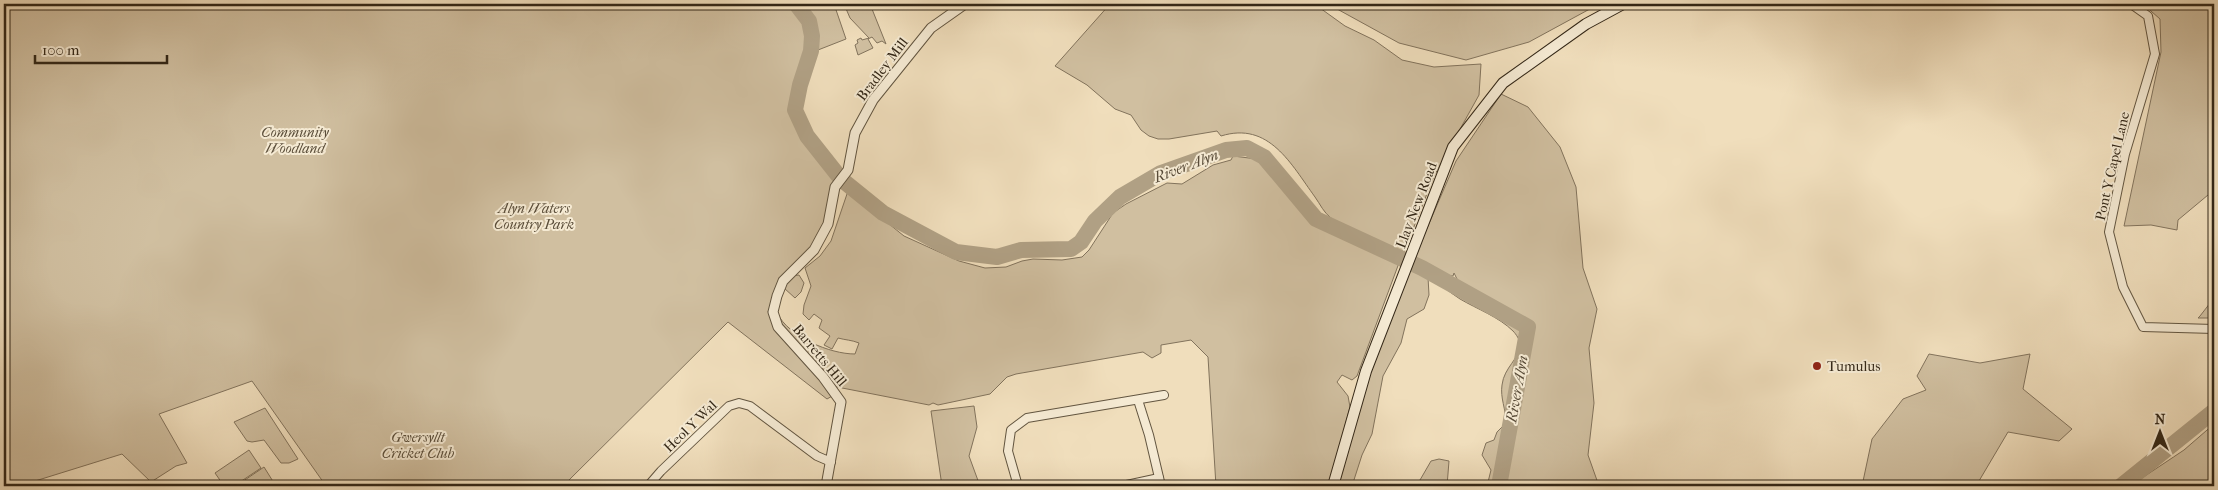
<svg xmlns="http://www.w3.org/2000/svg" width="2218" height="490" font-family="'IM FELL French Canon',serif">
	<style>
		.green { fill: #d0bfa0; stroke: #82735c; fill-rule: evenodd }
		.lines { fill: none; stroke-linecap: round; stroke-linejoin: round }
		.river { stroke: #b0a084; stroke-width: 16 }
		.minor-casing { stroke: #625540; stroke-width: 10 }
		.tertiary-casing { stroke: #625540; stroke-width: 11 }
		.secondary-casing { stroke: #332717; stroke-width: 12 }
		.minor { stroke: #f5ead3; stroke-width: 8 }
		.tertiary { stroke: #f5ead3; stroke-width: 9 }
		.secondary { stroke: #f5ead3; stroke-width: 10 }
		.poi-dot { fill: #8f2418; stroke: #f5ead3; stroke-width: 2 }
		.labels { text-anchor: middle; stroke-width: 4; stroke-linejoin: round; paint-order: stroke }
		.street-label { font-size: 14px; fill: #332717; stroke: #f5ead3 }
		.park-label { font-size: 14px; font-style: italic; fill: #5a4d39; stroke: #f5ead3 }
		.poi-label { font-size: 14px; fill: #332717; stroke: #f5ead3; text-anchor: start }
		.water-label { font-size: 15px; font-style: italic; fill: #584b38; stroke: #f5ead3 }
	</style>
	<rect width="100%" height="100%" fill="#f0debc"/>
	<filter id="stains"><feTurbulence type="fractalNoise" baseFrequency=".004" numOctaves="4"/><feColorMatrix values="0 0 0 0 .2 0 0 0 0 .09 0 0 0 0 .02 0 0 0 .5 -.17"/></filter>
	<radialGradient id="worn" r=".72"><stop offset=".6" stop-color="#630" stop-opacity="0"/><stop offset="1" stop-color="#630" stop-opacity=".3"/></radialGradient>
	<g class="green">
		<path d="M4,4H796C801,9 807,16 810,23C820,52 796,80 796,109C795,127 829,165 841,179L827,224L814,250L781,280L768,312L834,395L827,399L728,322L563,486H326L252,381L159,414L187,463L176,466L151,482L122,454L19,486H4Z"/>
		<path d="M806,4H834L846,39L818,50L817,32L814,20Z"/>
		<path d="M844,4H870L886,44L882,41L877,43L872,37L868,39L873,48L858,55L855,45L858,43L857,40L861,38L862,40L869,38L850,18Z"/>
		<path d="M1110,4H1309L1320,8L1345,26L1374,40L1402,60L1434,67L1481,64L1479,95L1434,176L1404,252C1379,242 1352,235 1331,218C1324,213 1320,204 1315,197C1291,164 1269,121 1221,136L1217,131L1169,139H1158L1149,136L1141,130L1131,115L1115,109L1087,85L1055,66Z"/>
		<path d="M1328,4H1599L1529,42L1466,60L1399,43Z"/>
		<path d="M2143,4H2214V190L2178,220L2177,230L2151,225L2124,226L2161,52L2160,19Z"/>
		<path d="M1501,94L1528,107L1560,147L1576,187L1583,268L1597,309L1589,348L1594,403L1588,455L1599,486H1487L1491,470L1482,455L1486,443L1494,440L1497,432L1506,423C1506,409 1500,398 1502,385C1504,367 1520,359 1520,344C1520,340 1516,334 1513,331C1499,317 1477,309 1460,299C1449,292 1439,283 1428,277L1429,295L1424,309L1407,319L1401,343L1383,376L1372,434L1362,455L1352,486H1337L1369,377L1415,256L1456,161ZM1454,273L1458,281L1474,291L1441,281L1438,274L1453,276Z"/>
		<path d="M1233,156L1257,159L1272,173L1287,193L1293,196L1318,226L1399,263L1357,376L1352,380L1342,375L1337,382L1348,396L1350,407L1329,486H1216L1208,357L1191,340L1161,345V353L1152,358L1143,352L1016,374L1007,377L990,394L938,405L933,403L929,405L832,386L780,325L777,313C789,337 830,354 855,354L859,343C852,340 845,340 838,338L832,349L824,345L830,336L819,328L822,320L814,314L809,320L803,314L804,305L811,286L805,268L820,256L831,241L848,191L904,236L959,261L985,268L1006,267L1022,261L1033,259L1062,260L1082,257L1089,250L1113,213L1126,204L1167,183L1182,184L1213,165L1231,160Z"/>
		<path d="M799,275L804,283L801,292L795,298L784,288L791,276Z"/>
		<path d="M2214,298V318H2198L2200,316Z"/>
		<path d="M1929,354L1980,363L2030,354L2023,389L2072,429L2059,441L2008,432L1976,486H1862L1872,439L1903,399L1926,390L1917,376Z"/>
		<path d="M974,406L977,427L969,456L980,486H942L931,411Z"/>
		<path d="M265,408L298,459L289,463H281L264,440L252,442L247,441L234,422Z"/>
		<path d="M2214,424V486H2130L2184,450Z"/>
		<path d="M249,450L261,468L234,486H224L215,473Z"/>
		<path d="M1439,459L1449,461L1447,486H1412L1420,480L1431,461Z"/>
		<path d="M264,467L274,483L269,486H236Z"/>
	</g>
	<g class="lines">
		<g class="river">
			<path d="M796,4L809,21L812,36L811,51L800,85L795,110L807,136L841,179L883,213L956,252L997,257L1021,250L1071,249L1081,242L1095,221L1120,197L1161,173L1226,150L1247,148L1264,157L1316,219L1422,268L1528,327L1499,486"/>
			<path d="M2121,486L2214,411"/>
		</g>
		<g class="minor-casing">
			<g id="minor">
				<path d="M2131,4L2148,16L2155,54L2125,154L2109,232L2123,287L2143,327L2214,329"/>
				<path d="M1138,400L1149,435L1161,486"/>
				<path d="M648,486L661,471L729,406L739,403L750,406L817,456L831,462"/>
				<path d="M1018,486L1008,451L1011,430L1027,418L1164,395"/>
				<path d="M1122,486L1159,478"/>
			</g>
		</g>
		<g class="tertiary-casing">
			<path id="tertiary" d="M826,486L841,402L823,377L778,327L773,312L777,296L783,281L814,250L828,224L835,187L848,170L855,133L873,100L931,28L965,4"/>
		</g>
		<g class="secondary-casing">
			<path id="secondary" d="M1333,486L1366,371L1453,147L1503,83L1586,24L1623,4"/>
		</g>
		<use href="#minor" class="minor"/>
		<use href="#tertiary" class="tertiary"/>
		<use href="#secondary" class="secondary"/>
	</g>
	<circle class="poi-dot" cx="1817" cy="366" r="5"/>
	<g class="labels">
		<g class="street-label">
			<text transform="translate(882 69) rotate(-53)" y="5">Bradley Mill</text>
			<text transform="translate(2112 166) rotate(-77)" y="5">Pont Y Capel Lane</text>
			<text transform="translate(1416 205) rotate(-69)" y="5">Llay New Road</text>
			<text transform="translate(820 355) rotate(50)" y="5">Barretts Hill</text>
			<text transform="translate(690 426) rotate(-44)" y="5">Heol Y Wal</text>
		</g>
		<g class="park-label">
			<text x="295" y="137">Community<tspan x="295" dy="16">Woodland</tspan></text>
			<text x="534" y="213">Alyn Waters<tspan x="534" dy="16">Country Park</tspan></text>
			<text x="418" y="442">Gwersyllt<tspan x="418" dy="16">Cricket Club</tspan></text>
		</g>
		<g class="poi-label">
			<text x="1827" y="371">Tumulus</text>
		</g>
		<g class="water-label">
			<text transform="translate(1186 166) rotate(-21)" y="5">River Alyn</text>
			<text transform="translate(1517 389) rotate(-80)" y="5">River Alyn</text>
		</g>
	</g>
	<rect width="2218" height="490" fill="none" stroke="#f0debc" stroke-width="20"/>
	<rect x="5" y="5" width="2208" height="480" fill="none" stroke="#332717" stroke-width="2.5"/>
	<rect x="10" y="10" width="2198" height="470" fill="none" stroke="#332717"/>
	<g transform="translate(2160 432)" stroke="#f5ead3" stroke-width="4" paint-order="stroke">
	<path d="M0-4L9 19L0 12L-9 19Z" fill="#332717"/>
	<text y="-8" font-size="14" font-weight="bold" text-anchor="middle" fill="#332717">N</text>
	</g>
	<path d="M35 55v8h132v-8" fill="none" stroke="#332717" stroke-width="2.5"/>
	<text x="42" y="55" font-size="15" fill="#332717" stroke="#f5ead3" stroke-width="4" paint-order="stroke">100 m</text>
	<rect width="100%" height="100%" filter="url(#stains)"/>
	<rect width="100%" height="100%" fill="url(#worn)"/>
</svg>
